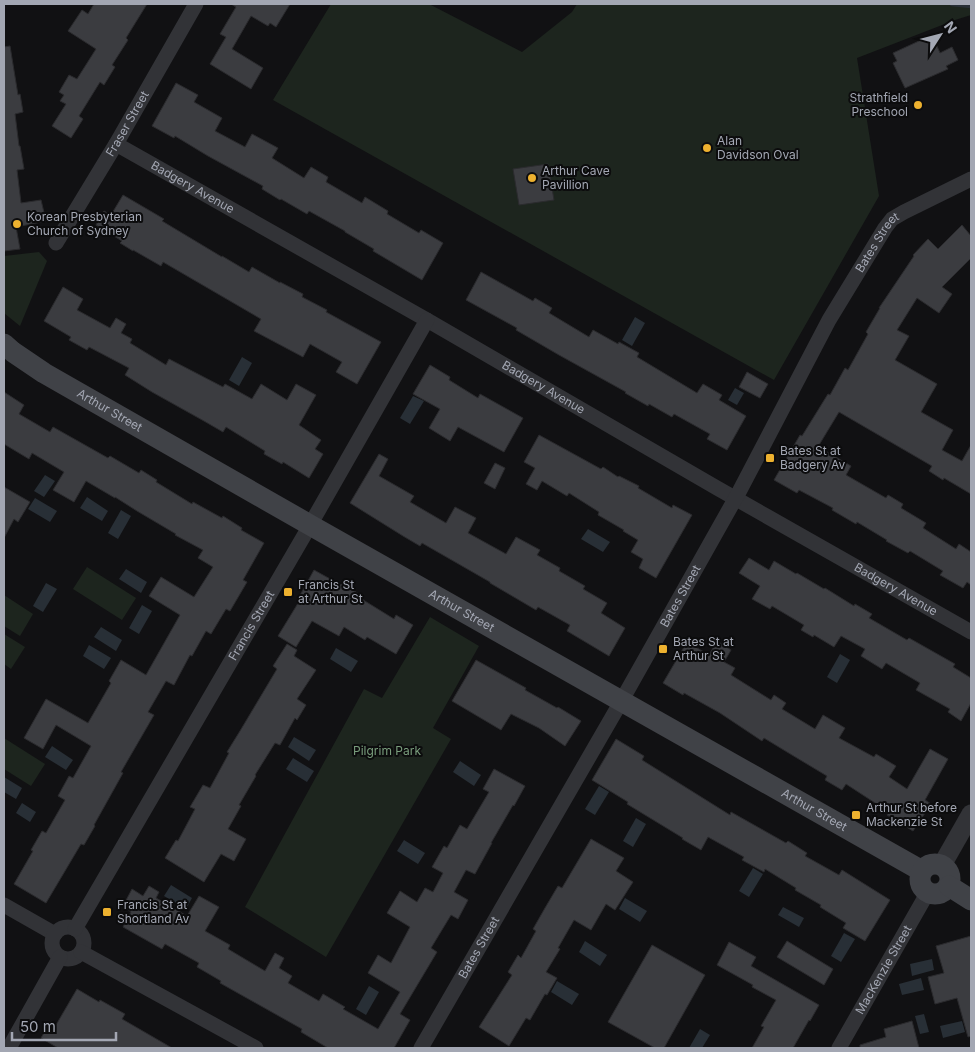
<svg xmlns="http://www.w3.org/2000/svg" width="975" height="1052" font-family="Inter,sans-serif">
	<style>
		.green { fill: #1d251e }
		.water { fill: #282f36 }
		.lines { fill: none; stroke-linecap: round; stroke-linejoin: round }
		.stream { stroke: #282f36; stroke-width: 4.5 }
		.building { fill: #3b3c40; stroke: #2b2b2e }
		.minor { stroke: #323337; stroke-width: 15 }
		.tertiary { stroke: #323337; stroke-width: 19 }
		.secondary { stroke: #404247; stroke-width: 21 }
		.poi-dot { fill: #edb12f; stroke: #0c0c0d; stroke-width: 2 }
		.labels { text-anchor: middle; stroke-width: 4; stroke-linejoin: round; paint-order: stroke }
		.poi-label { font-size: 12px; fill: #a3a7b3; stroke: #0c0c0d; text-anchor: start }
		.street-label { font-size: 12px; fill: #a3a7b3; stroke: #0c0c0d }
		.park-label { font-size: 12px; fill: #7a9e7d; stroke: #0c0c0d }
	</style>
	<rect width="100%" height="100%" fill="#111113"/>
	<g class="green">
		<path d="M331,4H429L522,52L572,12L577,4H971V15L955,20L857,58L879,196L774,380L273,100Z"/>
		<path d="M39,252L47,261L20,326L4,313V256Z"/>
		<path d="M87,567L136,598L122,620L73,589Z"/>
		<path d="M4,595L33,614L20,636L4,626Z"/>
		<path d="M430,617L479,646L433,728L451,739L326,957L245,907L364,689L382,698Z"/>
		<path d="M4,634L25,647L11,669L4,664Z"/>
		<path d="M4,738L45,764L31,786L4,769Z"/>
	</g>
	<g class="water">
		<path d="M635,317L645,323L632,346L622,340Z"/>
		<path d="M242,357L252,363L239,386L229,380Z"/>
		<path d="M735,388L744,393L737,405L728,400Z"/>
		<path d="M413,396L424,401L410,424L400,418Z"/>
		<path d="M45,475L55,481L44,497L34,491Z"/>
		<path d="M87,497L108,511L102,521L80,508Z"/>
		<path d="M35,498L57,511L50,522L28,509Z"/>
		<path d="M121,510L131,516L118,539L108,533Z"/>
		<path d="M588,529L610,542L603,552L581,539Z"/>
		<path d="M126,569L147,582L141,593L119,579Z"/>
		<path d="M46,583L57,589L43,612L33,606Z"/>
		<path d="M142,605L152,611L139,634L129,628Z"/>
		<path d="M101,627L122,640L116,651L94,637Z"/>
		<path d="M89,645L111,658L104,669L83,656Z"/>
		<path d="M336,648L358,661L351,672L330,659Z"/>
		<path d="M840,654L850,660L837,683L827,677Z"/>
		<path d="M294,737L316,750L309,761L288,747Z"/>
		<path d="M52,746L73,760L66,770L45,757Z"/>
		<path d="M293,758L314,771L307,782L286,769Z"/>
		<path d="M460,761L481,775L474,786L453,772Z"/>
		<path d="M4,777L22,788L16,799L4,792Z"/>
		<path d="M599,786L609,792L595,815L585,809Z"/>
		<path d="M22,803L36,812L30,822L16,813Z"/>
		<path d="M636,818L646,824L633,847L623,841Z"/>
		<path d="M404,840L425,853L418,864L397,851Z"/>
		<path d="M753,868L763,874L749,897L739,891Z"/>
		<path d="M171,885L192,898L186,909L164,896Z"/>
		<path d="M625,898L647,911L640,922L619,909Z"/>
		<path d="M783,907L804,918L799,927L778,915Z"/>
		<path d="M844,933L855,939L841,962L831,956Z"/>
		<path d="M585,941L607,955L600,966L579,952Z"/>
		<path d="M932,959L934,970L912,976L910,964Z"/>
		<path d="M921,978L924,990L902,995L899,984Z"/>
		<path d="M557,981L579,994L572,1005L551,992Z"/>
		<path d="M369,986L379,992L366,1015L356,1009Z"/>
		<path d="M924,1014L929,1032L920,1034L915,1016Z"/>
		<path d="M962,1021L965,1032L943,1038L940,1026Z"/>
		<path d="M700,1029L710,1035L702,1048H689Z"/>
	</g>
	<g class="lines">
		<path class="stream" d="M952,4L971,6"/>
	</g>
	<g class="building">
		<path d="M94,4H147L126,38L128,40L112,65L115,67L104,85L100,82L79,116L83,119L71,138L52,126L66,104L60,101L64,95L59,92L69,75L77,79L96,49L68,31L82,10L88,14Z"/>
		<path d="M231,4H290L276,27L270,23L268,26L251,16L232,49L263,68L251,89L210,64L226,37L220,34L236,7Z"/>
		<path d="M932,35L940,53L952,47L958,60L946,66L948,69L905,88L893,63L897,61L893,53Z"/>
		<path d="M10,46L18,95L20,94L23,112L15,114L19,146H20L24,169L17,170L21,203L41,200L46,221L16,227L20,249L4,251V47Z"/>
		<path d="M176,83L198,95L194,102L222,118L215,131L245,147L252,134L278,148L272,158L304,178L311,167L328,177L326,182L362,203L365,197L388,211L387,214L419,233L421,230L443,243L422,280L373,251L374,249L345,232V231L309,211L307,214L281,199L280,200L262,189L263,186L208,156L175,136L174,138L152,126Z"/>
		<path d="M548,164L554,200L519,205L513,169Z"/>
		<path d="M123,195L164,219L162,221L222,257V256L249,272L252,267L280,283V282L303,294L302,297L327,310L326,312L381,342L357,384L336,372L342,362L310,344L303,357L254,331L261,319L163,262L161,266L133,250V251L120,243L122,241L96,225L104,211L111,215Z"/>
		<path d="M962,225L971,236V258L942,287L952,294L939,313L917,298L897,330L909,336L895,360L937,384L921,412L953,430L942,450L962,461L971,445V494L944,478L943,480L929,471L932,466L839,412L819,445L823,448L822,449L851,466L846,475L886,498L888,495L903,504L901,508L926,523L923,528L956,549L959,544L971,552V585L967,582L963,588L940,575L943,571L910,551L908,553L886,541L887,540L857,522L856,524L832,510L833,508L799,490L797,493L774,480L800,435L802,436L828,394L830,395L845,368L848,370L868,334L866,332L880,308H879L914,256L913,255L928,239L938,249Z"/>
		<path d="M481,272L533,301L535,298L552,308L549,313L589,337L593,330L618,344L619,342L639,353L637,357L697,393L703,384L722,395L719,400L746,416L727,450L707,439L710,434L674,414L672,417L649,404L648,406L625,393L626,392L559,355L516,330L517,328L466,300Z"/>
		<path d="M63,287L83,299L77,310L110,328L116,318L126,324L121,333L132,339L130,343L166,365L169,359L223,387L225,384L252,399L261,384L287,400L296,384L316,395L299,425L321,440L315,449L323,454L309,478L283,462L282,464L264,454L265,451L226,427L223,432L204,421L152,392L125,375L129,368L89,347L87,350L69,340L71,337L44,321Z"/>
		<path d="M430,365L450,377L449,380L478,398L480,394L523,418L504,452L458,427L450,441L429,428L440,409L413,394Z"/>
		<path d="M747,372L768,384L760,398L739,387Z"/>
		<path d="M4,392L24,405L19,414L50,432L53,427L108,458L110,456L139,473L141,470L157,480L156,482L192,504L193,502L222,518L223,516L242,528L241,530L264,543L243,580L247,582L230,611L226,609L211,634L206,631L192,656L190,655L174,685L166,681L148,712L154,715L121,772L123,773L94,825L95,826L84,845L81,844L46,903L14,884L33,851L31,850L42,831L46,833L65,800L58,796L69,776L73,778L91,746L56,725L43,749L24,738L46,699L88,723L111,683L109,681L121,660L146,675L180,615L149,596L161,577L194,597L213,567L198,558L203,550L175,535L176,534L137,511L115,497V498L86,481L74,502L53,490L64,472L32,453L29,459L4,444Z"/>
		<path d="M539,435L601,469L603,467L618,477L619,476L639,486L638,488L672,508L673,505L692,515L656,578L639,568L643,559L631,552L638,540L623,531L624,530L598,515L599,512L569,493L567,496L542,481L537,490L526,484L535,468L524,462Z"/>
		<path d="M379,454L388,459L379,476L414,496L410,502L446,523L455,507L476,518L468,533L506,554L516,537L540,550L537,555L560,568L559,571L585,586L583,589L607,603L601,613L625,628L609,656L567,631L570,625L538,607L536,610L490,583V582L422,543L420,546L403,536L350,503Z"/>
		<path d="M495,463L505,468L495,489L484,483Z"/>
		<path d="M4,487L30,502L18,522L14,519L4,538Z"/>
		<path d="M749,558L769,570L774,561L796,574L797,573L824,589L825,588L854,606L855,604L872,614L869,618L907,640L909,638L955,664L953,667L971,678V703L961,721L948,712L950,709L916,690L920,683L886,663L882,669L861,656L865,649L841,636L834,647L814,635L813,637L801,630L804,625L772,606L770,609L752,599L760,586L739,573Z"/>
		<path d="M314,570L341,585L342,584L361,595L360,598L394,619L396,615L413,625L396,654L367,637L365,640L344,627L339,636L312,621L296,647L278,636L300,600L298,599Z"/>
		<path d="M717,641L731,650L724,662L735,668L731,675L771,700L774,695L786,703L782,709L815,729L823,715L845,728L839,738L874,757L876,754L896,766L889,777L907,789L930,749L948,759L925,800L931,804L913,831L887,815L889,812L846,784L842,790L825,780L827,776L792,755L764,738L762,741L720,713L684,693L683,695L663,683L687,642L709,655Z"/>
		<path d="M287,644L297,650L294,656L316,670L297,699L306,705L297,720L295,718L280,745L275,743L255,775L256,776L239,805L241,806L228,829L246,839L234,861L221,854L204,882L165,858L176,840L178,841L195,809L190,807L203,785L210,788L229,753L227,752L240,731L277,669L273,666Z"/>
		<path d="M476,660L526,688L525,690L557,708L558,707L581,721L565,746L539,728L511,714L501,730L452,701Z"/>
		<path d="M616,739L644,756L642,760L730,815L731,812L786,843L788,841L807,853L805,856L839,875L842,870L890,900L865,941L843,928L846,923L820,907L821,905L795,890L796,888L765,869L764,872L742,860L744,857L708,837L701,850L682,839L683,838L627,804L628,802L592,780Z"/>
		<path d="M494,769L525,786L514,806L513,805L491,843H492L475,874L466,870L454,892L468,900L458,919L451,915L431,948L437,952L400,1014L410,1020L394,1048H328L301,1032L302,1029L220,983L221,981L197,967L199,963L165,944L162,949L123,927L131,912L123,906L132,889L143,896L149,886L159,892L156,898L187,916L199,896L219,907L205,931L230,945L228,949L265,971L275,953L284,958L279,968L292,976L288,983L319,1001L323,994L345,1007L343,1009L378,1029L400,992L368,973L378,955L391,963L410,927L387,913L400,891L417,902L425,888L433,892L443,873L432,867L444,846L447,848L460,825L467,829L489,792L483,789Z"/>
		<path d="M591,839L624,858L616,871L633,882L615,910L606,904L591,930L574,920L558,948L560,949L546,972L557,978L547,995L545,994L530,1020L526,1018L509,1046L479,1027L512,975L508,972L518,955L521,958L536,931L533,929L545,908L558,886L562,888Z"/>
		<path d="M971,936V1036L968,1037L957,998L935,1004L928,977L944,973L936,946Z"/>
		<path d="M787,941L833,969L824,985L777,957Z"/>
		<path d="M729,942L756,957L751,966L819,1005L810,1021L809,1020L793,1048H752L764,1027L761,1026L776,1000L752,987L753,985L717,965Z"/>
		<path d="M652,945L705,975L664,1048H655L608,1022Z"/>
		<path d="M77,989L99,1002L100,1000L125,1014L122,1019L172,1048H58L41,1038L51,1021L56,1025Z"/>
		<path d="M912,1021L919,1048H860V1045L886,1037L884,1029Z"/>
	</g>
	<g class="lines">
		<g class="minor">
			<path id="s1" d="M116,144L427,320L717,488L971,632"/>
			<path id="s2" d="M56,243L116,144L196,4"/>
			<path d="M4,905L55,934"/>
			<circle cx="68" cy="943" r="16"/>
			<path id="s3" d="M75,929L305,534L427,320"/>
			<path d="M81,952L256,1048"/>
			<path d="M9,1048L60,957"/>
			<path id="s4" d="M421,1048L622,700L739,492L829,320L885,228L892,219L904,212L971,179"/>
			<path id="s5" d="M839,1048L928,892"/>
		</g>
		<path class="tertiary" d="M942,865L971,814"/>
		<g class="secondary">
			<path id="s6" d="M4,344L13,352L44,373L310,525L922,871"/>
			<circle cx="935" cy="879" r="15"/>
			<path d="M949,886L971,900"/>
		</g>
	</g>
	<g class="poi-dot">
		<circle cx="918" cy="105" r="5"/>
		<circle cx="707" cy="148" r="5"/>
		<circle cx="532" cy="178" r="5"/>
		<circle cx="17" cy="224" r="5"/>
		<rect x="765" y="453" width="10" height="10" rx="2.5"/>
		<rect x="283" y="587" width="10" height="10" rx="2.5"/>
		<rect x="658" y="644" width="10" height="10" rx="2.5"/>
		<rect x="851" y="810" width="10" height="10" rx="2.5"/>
		<rect x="102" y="907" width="10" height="10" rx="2.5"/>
	</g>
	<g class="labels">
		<g class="poi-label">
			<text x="908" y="102" text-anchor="end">Strathfield<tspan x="908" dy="14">Preschool</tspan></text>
			<text x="717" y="145">Alan<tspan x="717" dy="14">Davidson Oval</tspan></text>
			<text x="542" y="175">Arthur Cave<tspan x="542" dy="14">Pavillion</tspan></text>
			<text x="27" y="221">Korean Presbyterian<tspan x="27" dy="14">Church of Sydney</tspan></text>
			<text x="780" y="455">Bates St at<tspan x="780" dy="14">Badgery Av</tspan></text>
			<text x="298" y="589">Francis St<tspan x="298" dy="14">at Arthur St</tspan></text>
			<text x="673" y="646">Bates St at<tspan x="673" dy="14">Arthur St</tspan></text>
			<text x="866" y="812">Arthur St before<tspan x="866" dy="14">Mackenzie St</tspan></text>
			<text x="117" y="909">Francis St at<tspan x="117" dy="14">Shortland Av</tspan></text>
		</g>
		<g class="street-label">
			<text dy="4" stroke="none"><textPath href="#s2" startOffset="139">Fraser Street</textPath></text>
			<text dy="4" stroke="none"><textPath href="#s1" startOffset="88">Badgery Avenue</textPath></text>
			<text dy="4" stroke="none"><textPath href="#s4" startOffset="926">Bates Street</textPath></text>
			<text dy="4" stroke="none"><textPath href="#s1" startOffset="492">Badgery Avenue</textPath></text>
			<text dy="4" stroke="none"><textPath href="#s6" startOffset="125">Arthur Street</textPath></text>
			<text dy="4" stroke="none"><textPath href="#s1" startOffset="898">Badgery Avenue</textPath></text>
			<text dy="4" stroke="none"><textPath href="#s4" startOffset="521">Bates Street</textPath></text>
			<text dy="4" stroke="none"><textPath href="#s6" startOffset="530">Arthur Street</textPath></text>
			<text dy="4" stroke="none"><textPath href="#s3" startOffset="351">Francis Street</textPath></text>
			<text dy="4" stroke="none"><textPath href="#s6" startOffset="935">Arthur Street</textPath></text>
			<text dy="4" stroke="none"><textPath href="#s4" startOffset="116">Bates Street</textPath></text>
			<text dy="4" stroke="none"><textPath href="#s5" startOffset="90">MacKenzie Street</textPath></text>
		</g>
		<g class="park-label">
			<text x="387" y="755">Pilgrim Park</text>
		</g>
	</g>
	<rect width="975" height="1052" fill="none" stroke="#a3a7b3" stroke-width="10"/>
	<g transform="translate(940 35) rotate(54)" stroke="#0c0c0d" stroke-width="4" paint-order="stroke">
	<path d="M0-4L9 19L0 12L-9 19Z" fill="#a3a7b3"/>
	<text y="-8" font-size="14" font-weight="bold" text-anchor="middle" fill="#a3a7b3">N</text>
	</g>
	<path d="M12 1032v8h104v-8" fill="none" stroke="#a3a7b3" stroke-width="2.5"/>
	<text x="20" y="1032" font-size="15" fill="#a3a7b3" stroke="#0c0c0d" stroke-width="4" paint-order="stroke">50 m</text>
</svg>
